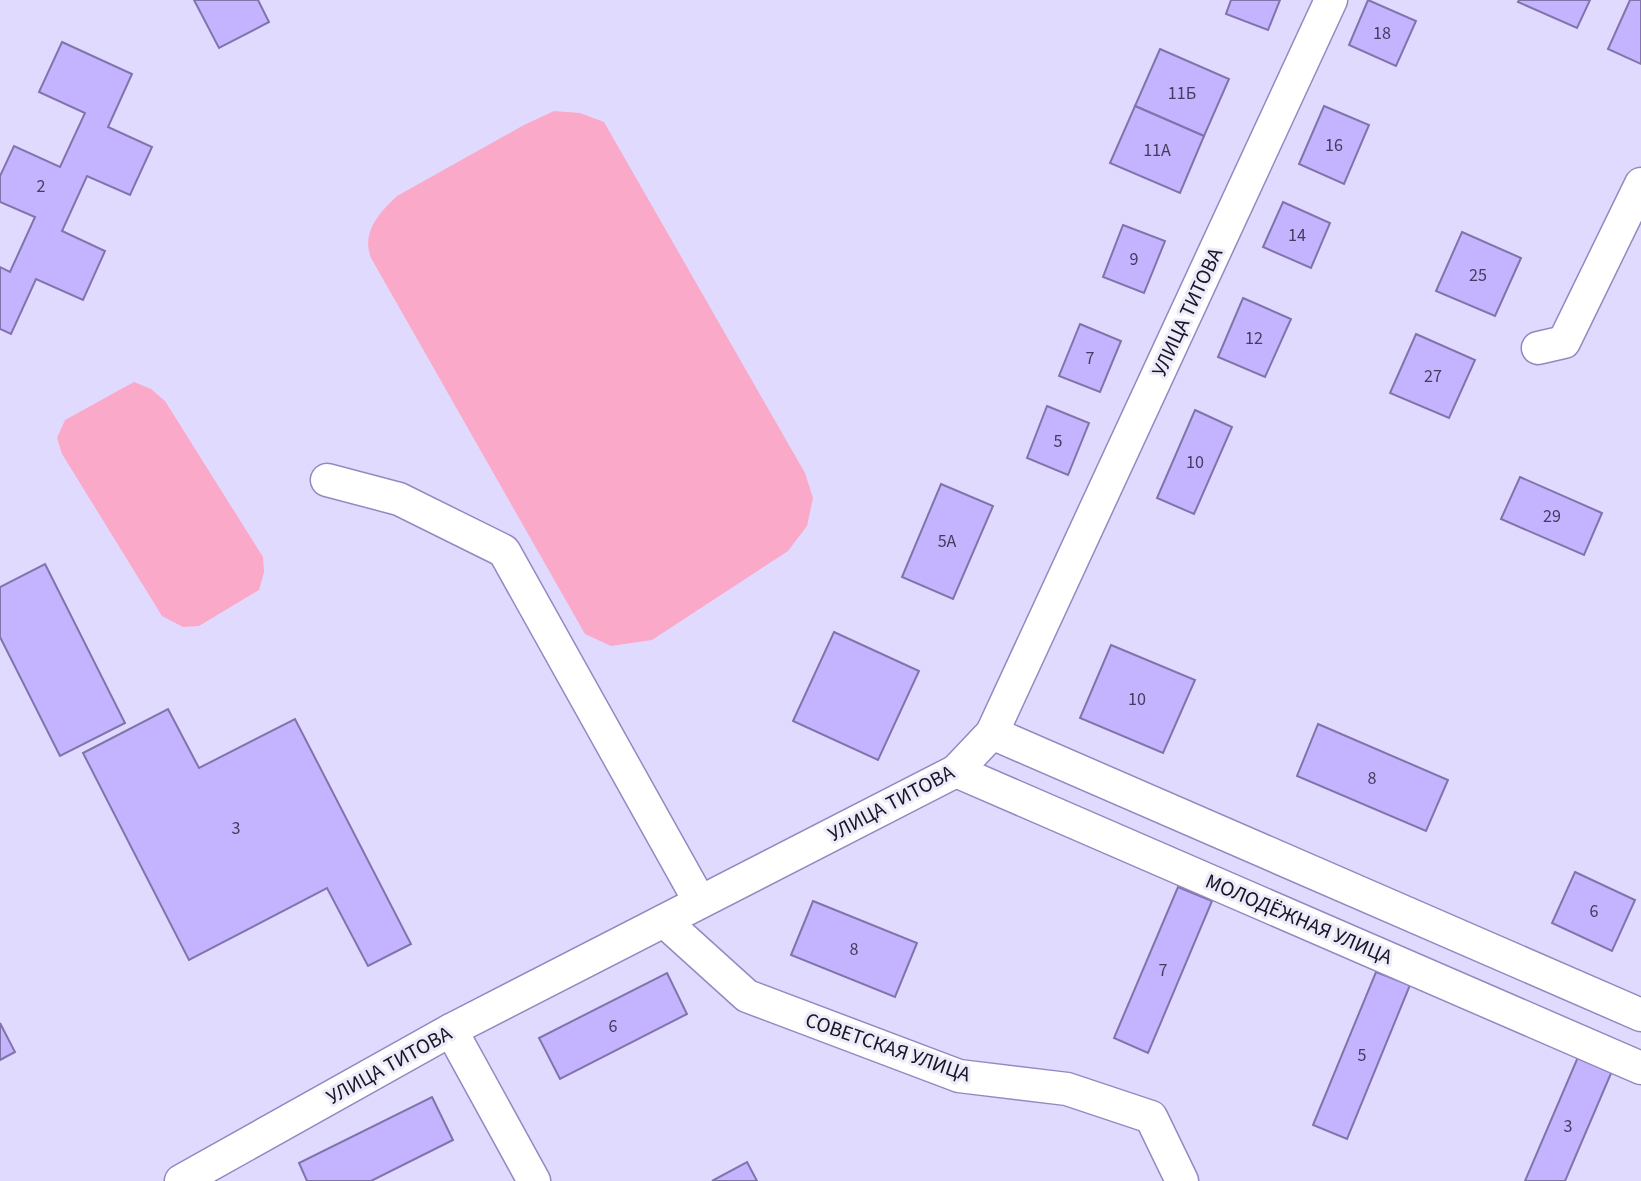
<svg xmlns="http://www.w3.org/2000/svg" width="1641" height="1181" font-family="'Source Sans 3',sans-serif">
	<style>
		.green { fill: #faa9c9 }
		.building { fill: #c4b3ff; stroke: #8174ab; stroke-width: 2 }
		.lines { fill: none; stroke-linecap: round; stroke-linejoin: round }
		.minor-casing { stroke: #9588c1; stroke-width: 35 }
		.minor { stroke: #fff; stroke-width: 32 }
		.labels { text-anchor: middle; stroke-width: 6; stroke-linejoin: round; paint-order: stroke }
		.number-label { font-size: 18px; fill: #443c5e }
		.street-label { font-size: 21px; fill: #191429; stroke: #edebf8 }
	</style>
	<rect width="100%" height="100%" fill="#e1daff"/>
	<g class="green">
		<path d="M554,111L580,113L604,122L805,473L813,498L807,526L788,551L652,640L611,646L585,634L371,258C361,232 379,213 397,196L524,125Z"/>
		<path d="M134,382L151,389L165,401L263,557L264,572L259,590L199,626L183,627L162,616L62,454L57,438L65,420Z"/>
	</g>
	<g class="building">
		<path d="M194,0H258L269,22L219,48Z"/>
		<path d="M1231,0H1280L1268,30L1226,14Z"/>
		<path d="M1368,0L1416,21L1396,66L1349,45Z"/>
		<path d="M1519,0H1590L1577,28L1518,2Z"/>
		<path d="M1630,0H1641V64L1608,49Z"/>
		<path d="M62,42L132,74L108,127L152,147L130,195L87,176L62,231L105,251L83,300L36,279L11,334L0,329V267L10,272L35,217L0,202V176L14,146L60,167L85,113L39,92Z"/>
		<path d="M1160,49L1229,79L1204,136L1135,106Z"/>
		<path d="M1135,106L1204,136L1180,193L1110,163Z"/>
		<path d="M1324,106L1369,125L1344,184L1299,164Z"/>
		<path d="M1283,202L1330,223L1311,268L1263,247Z"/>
		<path d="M1123,225L1165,241L1144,293L1103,277Z"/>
		<path d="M1462,232L1521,258L1495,316L1436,291Z"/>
		<path d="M1243,298L1291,319L1265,377L1218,357Z"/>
		<path d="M1080,324L1121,341L1100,392L1059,376Z"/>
		<path d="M1416,334L1475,360L1449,418L1390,393Z"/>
		<path d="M1047,406L1089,423L1068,475L1027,458Z"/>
		<path d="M1195,410L1232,427L1194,514L1157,498Z"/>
		<path d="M1520,477L1602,513L1584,555L1501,519Z"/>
		<path d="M941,484L993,506L953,599L902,577Z"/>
		<path d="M45,564L125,723L60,756L0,637V587Z"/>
		<path d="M834,632L919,671L878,760L793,721Z"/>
		<path d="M1111,645L1195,680L1163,753L1080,718Z"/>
		<path d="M168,709L199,768L295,719L411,944L368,966L327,888L189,960L83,753Z"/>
		<path d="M1318,724L1448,780L1426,831L1297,776Z"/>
		<path d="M1575,872L1635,900L1612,951L1552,923Z"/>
		<path d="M1178,887L1212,901L1148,1053L1114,1038Z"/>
		<path d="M813,901L917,943L895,997L791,955Z"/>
		<path d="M1376,972L1410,985L1347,1139L1313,1125Z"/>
		<path d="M667,973L687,1014L560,1079L539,1038Z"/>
		<path d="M0,1023L15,1052L0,1060Z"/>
		<path d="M1578,1057L1612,1071L1565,1181H1525Z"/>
		<path d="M432,1097L453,1140L371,1181H307L299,1163Z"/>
		<path d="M747,1162L757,1181H712Z"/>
	</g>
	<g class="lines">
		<g class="minor-casing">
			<g id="minor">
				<path d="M1538,348L1564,342L1641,184"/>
				<path d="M327,480L399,499L504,551L700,902"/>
				<path d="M992,733L1641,1015"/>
				<path d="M956,771L1641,1068"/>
				<path d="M664,921L747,996L959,1076L1067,1089L1151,1117L1182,1181"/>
				<path d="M451,1030L534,1181"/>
				<path d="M181,1181L451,1030L956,771L992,733L1331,0"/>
			</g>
		</g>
		<use href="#minor" class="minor"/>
	</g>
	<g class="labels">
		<g class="number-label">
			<text x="1382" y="39">18</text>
			<text x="1182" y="99">11Б</text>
			<text x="1334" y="151">16</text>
			<text x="1157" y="156">11А</text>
			<text x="41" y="192">2</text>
			<text x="1297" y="241">14</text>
			<text x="1134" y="265">9</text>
			<text x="1478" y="281">25</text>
			<text x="1254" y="344">12</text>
			<text x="1090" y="364">7</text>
			<text x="1433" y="382">27</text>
			<text x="1058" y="447">5</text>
			<text x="1195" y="468">10</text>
			<text x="1552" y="522">29</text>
			<text x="947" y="547">5А</text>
			<text x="1137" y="705">10</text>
			<text x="1372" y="784">8</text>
			<text x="236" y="834">3</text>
			<text x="1594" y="917">6</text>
			<text x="854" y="955">8</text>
			<text x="1163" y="976">7</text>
			<text x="613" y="1032">6</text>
			<text x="1362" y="1061">5</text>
			<text x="1568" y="1132">3</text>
		</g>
		<g class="street-label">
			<text transform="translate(1187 312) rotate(-65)" y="7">УЛИЦА ТИТОВА</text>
			<text transform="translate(891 803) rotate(-28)" y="7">УЛИЦА ТИТОВА</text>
			<text transform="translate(1299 919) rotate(23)" y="7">МОЛОДЁЖНАЯ УЛИЦА</text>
			<text transform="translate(888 1047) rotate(19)" y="7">СОВЕТСКАЯ УЛИЦА</text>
			<text transform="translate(389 1065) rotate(-29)" y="7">УЛИЦА ТИТОВА</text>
		</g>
	</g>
</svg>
